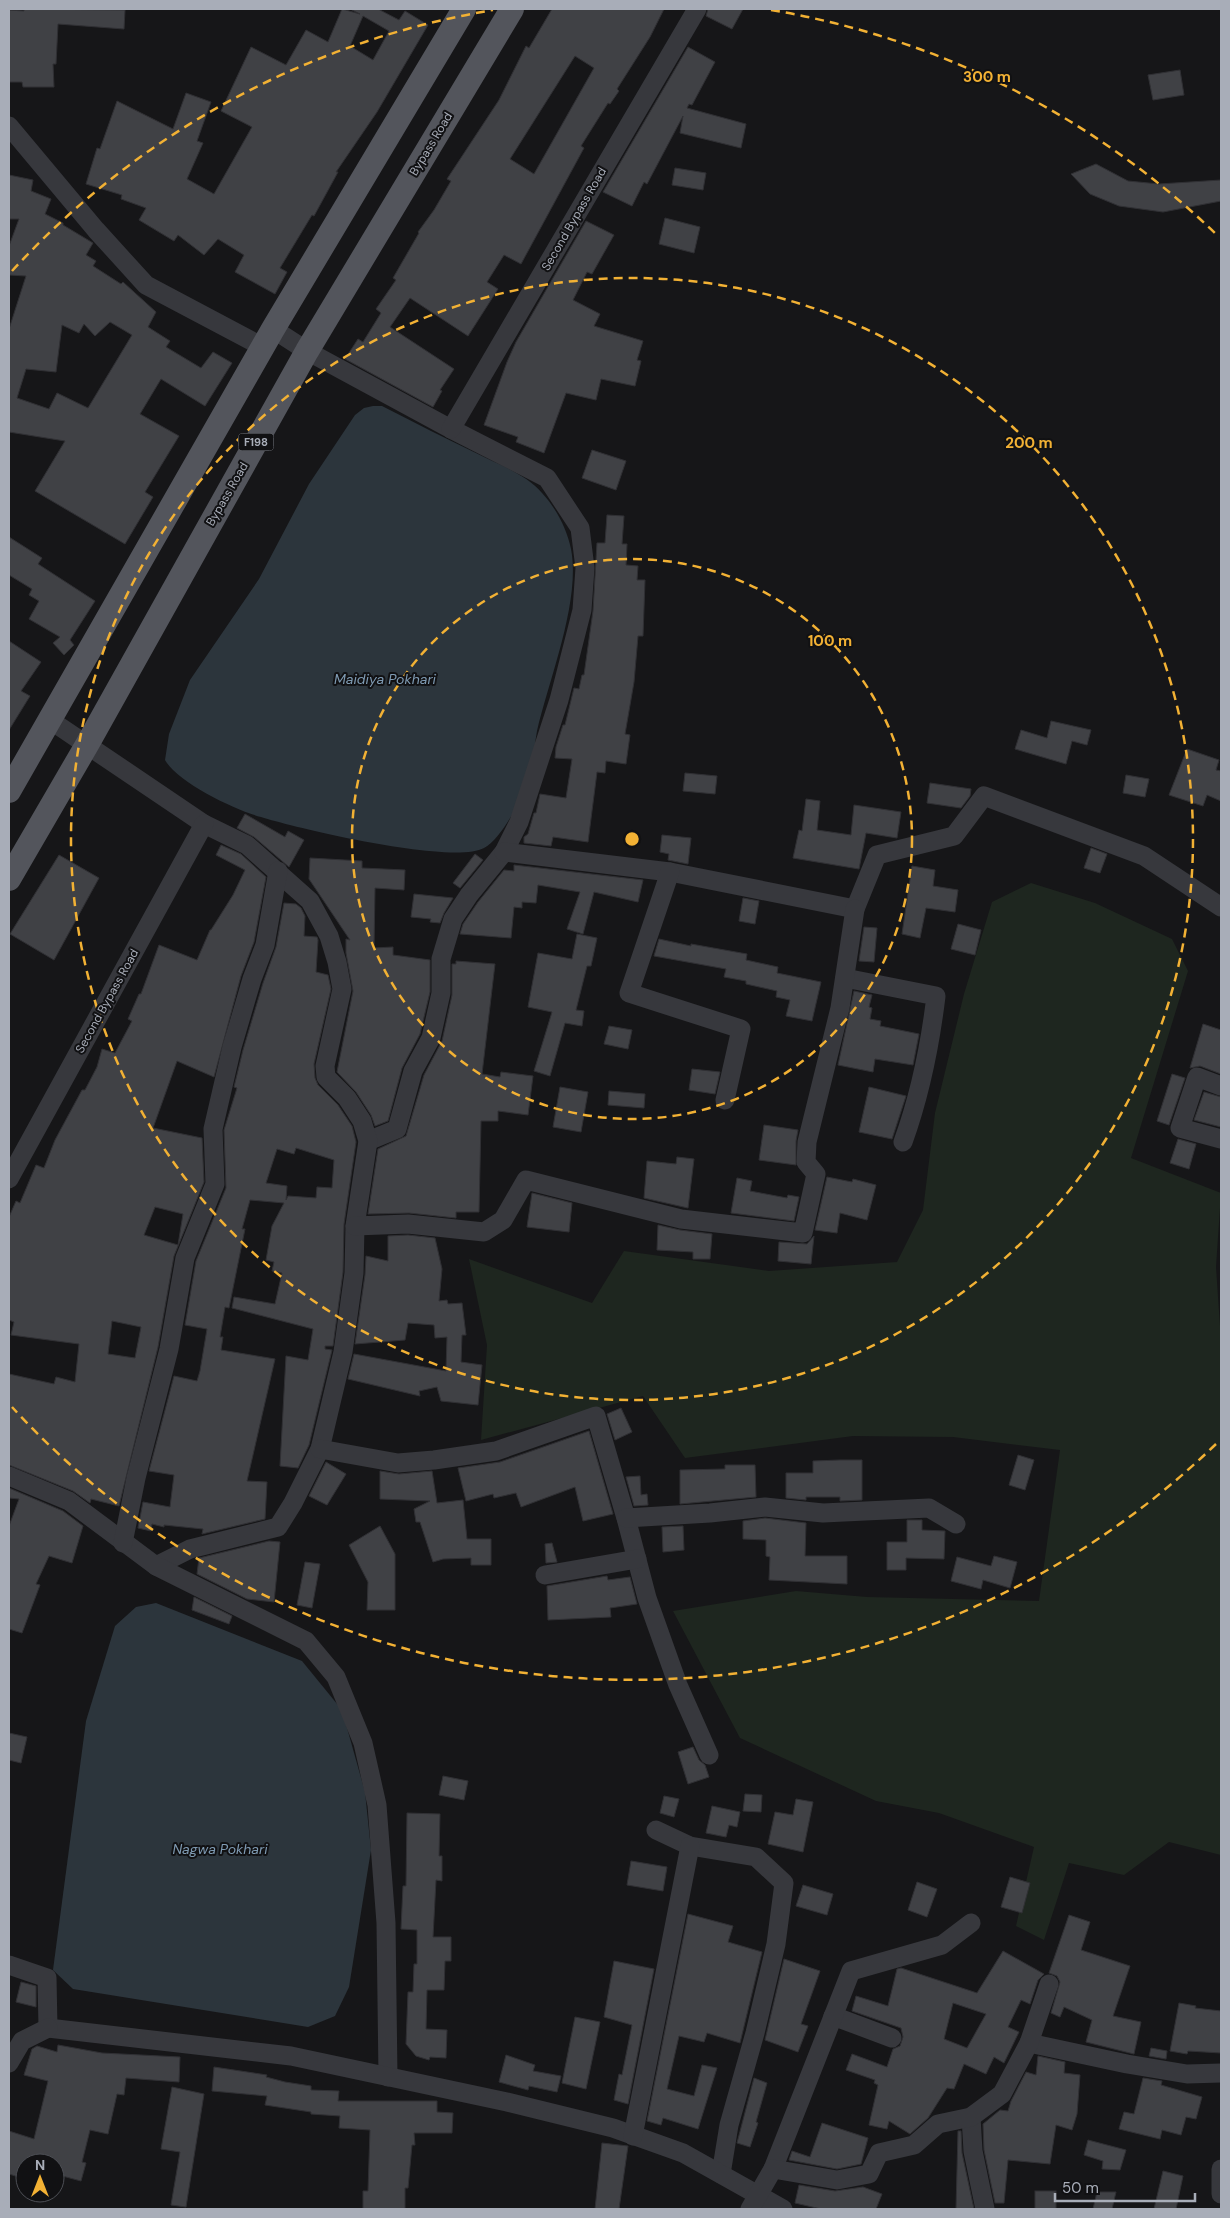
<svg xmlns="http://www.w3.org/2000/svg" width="1230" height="2218" font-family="'DM Sans',sans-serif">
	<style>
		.green { fill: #1e261f }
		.water { fill: #2c353c }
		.building { fill: #404145; stroke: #303034; fill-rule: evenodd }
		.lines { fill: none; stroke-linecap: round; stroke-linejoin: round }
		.minor { stroke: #37383d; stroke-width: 19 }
		.major { stroke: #53555c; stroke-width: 24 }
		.ring { fill: none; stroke: #f2b134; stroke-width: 2.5; stroke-dasharray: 9 6 }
		.labels { text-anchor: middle; stroke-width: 4; stroke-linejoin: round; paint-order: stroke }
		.shield { fill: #111113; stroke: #7b7e86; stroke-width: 1 }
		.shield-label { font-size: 11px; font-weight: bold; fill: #a8adb8 }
		.street-label { font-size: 12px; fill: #a8adb8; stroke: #111113 }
		.water-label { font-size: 14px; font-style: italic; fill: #7f9bb3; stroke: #111113 }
		.centre { fill: #f2b134; stroke: #111113; stroke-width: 2.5 }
		.ring-label { font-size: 15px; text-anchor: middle; font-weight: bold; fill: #f2b134; stroke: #111113; stroke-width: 4; stroke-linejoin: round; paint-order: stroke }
	</style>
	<rect width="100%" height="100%" fill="#161618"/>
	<path class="green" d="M1031,883L1095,903L1172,939L1188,971L1131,1158L1221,1193L1216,1267L1221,1341V1855L1169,1842L1124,1875L1069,1863L1044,1940L1016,1926L1034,1847L939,1813L876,1801L740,1738L673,1611L796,1591L867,1597L1039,1601L1060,1450L953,1437L853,1436L685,1458L643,1396L481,1440L487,1345L469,1259L592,1303L624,1251L769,1271L897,1262L923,1210L935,1113L964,994L992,902Z"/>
	<g class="water">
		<path d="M373,406H382C415,423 447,439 480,455C500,465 527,475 542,493C556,508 567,529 571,549C581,601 549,679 537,731C534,747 534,765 528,780C522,799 502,838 484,848C453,865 299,829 261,817C235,810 178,783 165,760L169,734L190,680L259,579L309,484L355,415L364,408Z"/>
		<path d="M156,1603L302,1661L342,1710L365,1792L371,1850L349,1987L335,2016L308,2027L73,1989L53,1970L86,1721L115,1626L136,1607Z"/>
	</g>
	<g class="building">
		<path d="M24,9L125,10L124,29L58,24L56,64H53L54,87H23L22,82H9V10L24,11Z"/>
		<path d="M342,9L360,14L350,9H378L399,20L405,11L428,25L377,112L336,172H338L314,216L312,215L280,268L287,272L275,294L235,272L244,255L218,239L204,255L178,235L174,241L139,220L146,208L121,199L122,195L86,184L97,148L100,149L117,101L173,129L186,93L211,102L197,141L203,143L187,179L214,194L252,127L221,111L251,47L286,65L306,30L328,42ZM363,16L389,31L373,60L350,46Z"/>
		<path d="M552,9H664L650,37L617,89L619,91L610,104L608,103L581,146L584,148L521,264L504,255L487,282L498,289L468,336L410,298L390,327L454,369L440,390L442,391L433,407L345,359L358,339L363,342L381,313L376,309L396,280L393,278L419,233L418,232L434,210L451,181L447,179L499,100L526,46L529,48ZM575,56L594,68L534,174L510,159Z"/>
		<path d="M708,9H743L732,29L706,16Z"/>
		<path d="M688,47L715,62L692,105L689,104L687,108L746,124L741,148L680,133L683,116L647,184L644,182L632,206L603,192Z"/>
		<path d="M1180,70L1184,95L1153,100L1148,75Z"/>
		<path d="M1096,164L1128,181L1159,184L1221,180V201L1163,212L1119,206L1090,194L1071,174Z"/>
		<path d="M675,168L706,173L703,190L672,185Z"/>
		<path d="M9,175L33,180L31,191L51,199L45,214L63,223V225L93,243L86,255L96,261L93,266L121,284L123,282L156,312L148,327L170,341L166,347L201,368L213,352L232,363L205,406L161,379L140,414L179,436L145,492L153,497L125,544L35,491L65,441L9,432V329L26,276L9,275V246L19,219H9ZM110,322L132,335L88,408L57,393L49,409L17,398L26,369L56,372L62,325L79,333L84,324L95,336Z"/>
		<path d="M665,218L700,227L694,253L659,244Z"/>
		<path d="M586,221L614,235L592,274L587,272L573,300L600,314L594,326L643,341L637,360L641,361L635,386L601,379L596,400L566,393L544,453L516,442L518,437L484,425L507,362L516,342Z"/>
		<path d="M592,450L626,461L616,490L582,478Z"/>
		<path d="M607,515L624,516L622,544H627L626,565L638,566L637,580H645L643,636H638L634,682L625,734L630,735L626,764L606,761L605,773L597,772L588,842L553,837L551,846L524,843V837L528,834L534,813H536L540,794L566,798L572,759L555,758L556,747L563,725H565L574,688L579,689L582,675H584L593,611L597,543H605Z"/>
		<path d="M9,537L42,558L38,564L95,601L70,640L74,645L64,655L53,643L60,637L29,619L39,601L29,595L32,589L9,575Z"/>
		<path d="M9,641L41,662L21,691L30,696L9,730Z"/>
		<path d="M1051,721L1091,730L1087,745L1072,741L1066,764L1015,749L1021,730L1047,738Z"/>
		<path d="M1187,749L1219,760L1216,770L1221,771V801L1207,795L1203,806L1169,795Z"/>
		<path d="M685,773L717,776L715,794L683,791Z"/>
		<path d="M1126,775L1149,779L1145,797L1123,793Z"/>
		<path d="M930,783L971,789L970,796L961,808L927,803Z"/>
		<path d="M806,799L820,801L817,830L851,835L854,805L901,812L897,838L866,833L859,869L793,858L799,830L802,831Z"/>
		<path d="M245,814L285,837L288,831L304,840L289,867L254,837L237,828Z"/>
		<path d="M662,835L691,838L688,864L668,860L669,854L660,852Z"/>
		<path d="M221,845L241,854L266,877L254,942L241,976L214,1077L177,1061L153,1128L202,1138L204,1182L174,1256L158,1347L119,1506L91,1499L90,1503L73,1491L9,1465V1374L54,1384L56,1377L75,1382L79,1344L11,1335L14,1322L9,1320V1217L16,1201L20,1203L36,1165L44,1168L55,1140L82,1090H85L97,1067L102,1049L115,1053L132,1021L128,1019L139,994H141L159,945L197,960L210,930H211L233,895L245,870L216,855ZM155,1207L183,1214L178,1245L144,1235ZM112,1321L141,1327L135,1358L108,1354Z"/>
		<path d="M1091,848L1107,854L1100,873L1084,868Z"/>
		<path d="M475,854L483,860L460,888L453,883Z"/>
		<path d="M59,855L99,878L54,960L10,934Z"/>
		<path d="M310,858L362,861V868L405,870L404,890L375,888L374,948L393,947V955L430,960V992L420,1034L402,1068L388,1121L375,1126L371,1115L356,1092L337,1072L353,991L346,953V939L350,940L309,879Z"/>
		<path d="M514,865L643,880L638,902L594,892L583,934L567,929L580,892L538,885L536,903L522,902V908L514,907L511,938L460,934L463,924L478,902L504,870L514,871Z"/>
		<path d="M912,866L935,870L933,886L958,890L955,912L926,908L920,938L902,934Z"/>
		<path d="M414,894L453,898L444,913L440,923L430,922L431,919L411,917Z"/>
		<path d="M743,898L759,901L755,924L739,921Z"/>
		<path d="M284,903L296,904L301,908L305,916L304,936L317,937L318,940L316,972L328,975L331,989L314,1064L315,1078L318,1085L338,1105L352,1126L356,1142L344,1224L343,1272L333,1346H325V1349L332,1350L309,1445L298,1468L280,1466L286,1356L308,1360L313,1329L232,1308L234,1297L275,1304L282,1273L272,1271L274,1262L266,1260L272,1226L284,1203L250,1200L242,1229H245L229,1308L225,1307L220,1337H223L221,1350L275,1359L247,1481L267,1482L265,1519L202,1534L203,1529L164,1525V1527L152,1524L151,1531L138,1528L143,1502L170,1507L174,1475L149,1471L174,1376L197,1381L200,1371L207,1329L185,1325L196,1261L226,1188L224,1130L237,1088L234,1087L243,1050L263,983L276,947ZM296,1148L334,1160L332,1188L317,1187L316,1198L288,1196L286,1200L287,1186L266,1183L277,1149L294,1154Z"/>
		<path d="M958,924L981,930L975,955L951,949Z"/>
		<path d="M864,927L877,928L874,962L859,961Z"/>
		<path d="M577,934L597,938L591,966H587L576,1010L584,1011L582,1026L565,1023L550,1076L534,1071L552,1012L528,1007L538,953L572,959Z"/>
		<path d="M659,939L691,946V944L747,954L746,960L778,967L777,973L821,982L812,1021L786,1016L790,1000L776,997L777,991L746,984V981L724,977L726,969L654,956Z"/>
		<path d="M456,961L495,964L482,1074L500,1077L501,1072L533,1076L528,1115L498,1111V1121H481L479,1212H456V1218L409,1213L368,1214L378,1149L406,1136L424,1075L442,1041L452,995V964H456Z"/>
		<path d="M854,991L872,995L869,1007L872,1008L870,1019L881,1021L880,1026L919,1034L913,1065L875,1059L873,1072L838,1065Z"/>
		<path d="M1203,1024L1221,1030V1074L1200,1066L1190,1068Z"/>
		<path d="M609,1026L632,1030L628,1049L604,1044Z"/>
		<path d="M692,1069L720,1072L715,1094L689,1090Z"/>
		<path d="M1172,1074L1185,1078L1169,1125L1157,1121Z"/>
		<path d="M560,1087L588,1092L581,1132L553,1127Z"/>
		<path d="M869,1087L906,1096L892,1139L859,1132Z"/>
		<path d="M609,1091L645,1094L644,1108L608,1105Z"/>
		<path d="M1204,1092L1221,1097V1127L1194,1120Z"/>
		<path d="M764,1125L798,1130L796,1141V1165L759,1160Z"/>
		<path d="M1178,1139L1196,1144L1189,1169L1170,1163Z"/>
		<path d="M677,1157L694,1159L688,1208L644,1198L647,1161L676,1164Z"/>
		<path d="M827,1177L852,1182L853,1179L876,1185L867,1220L840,1213L837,1233L815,1230Z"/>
		<path d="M737,1178L752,1181L750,1191L787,1198L788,1195L799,1197L794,1221L731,1213Z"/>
		<path d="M532,1193L572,1203L569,1232L527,1227Z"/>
		<path d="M658,1225L680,1230L712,1234L710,1259H693V1252L657,1250Z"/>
		<path d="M408,1235L435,1238L442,1269L439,1301L447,1300L448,1304L462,1303L466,1335H462L461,1362L482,1365L478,1405L441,1401L437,1387L419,1391L420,1396L348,1379L354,1354L446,1371L447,1337L435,1338L434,1325L408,1323L405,1340L355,1344L365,1275L366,1256L388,1261V1236Z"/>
		<path d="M814,1236L811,1264L778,1261L779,1242L807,1244Z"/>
		<path d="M621,1408L632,1432L615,1440L607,1414Z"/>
		<path d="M589,1431L613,1514L583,1521L575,1487L521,1507L516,1493L494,1498L493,1494L466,1501L458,1468L500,1462Z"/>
		<path d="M1018,1455L1034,1460L1025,1490L1009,1485Z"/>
		<path d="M840,1460H862V1500L840,1501V1497H806V1500L786,1498V1473H813V1461Z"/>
		<path d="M326,1462L346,1474L327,1505L309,1496Z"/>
		<path d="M725,1465H755L756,1497L680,1504V1470L725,1469Z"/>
		<path d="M380,1471L399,1474L432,1471L437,1503L463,1500L467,1539H491V1565H471V1558L443,1559L433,1562L420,1522H416L414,1509L430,1501L380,1499Z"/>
		<path d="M640,1476L641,1495L647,1494L648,1505L634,1506L626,1477Z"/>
		<path d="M9,1488L63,1511L83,1526L72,1563L49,1556L36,1584L40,1585L22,1633L9,1629V1526L19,1499L9,1498Z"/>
		<path d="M765,1518L806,1523L805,1556H847V1584L769,1580L770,1557L766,1556V1540L743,1539V1521Z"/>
		<path d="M907,1520H922V1530L945,1531L944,1559L906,1558V1570H887V1542H907Z"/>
		<path d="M380,1526L395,1554V1610H367L368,1582L349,1545Z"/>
		<path d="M683,1526L684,1550L663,1552L662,1527Z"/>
		<path d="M269,1541L280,1542L274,1602L247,1599L197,1574L199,1558Z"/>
		<path d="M552,1543L557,1562L546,1563L545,1544Z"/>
		<path d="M994,1556L1017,1562L1010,1588L983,1580L981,1589L951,1581L957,1557L991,1566Z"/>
		<path d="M305,1562L320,1564L312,1608L297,1605Z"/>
		<path d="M607,1576L608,1580L630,1577L637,1604L610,1608L611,1617L548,1620L547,1586Z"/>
		<path d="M194,1597L232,1616L229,1624L192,1610Z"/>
		<path d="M9,1733L27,1737L21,1763L9,1760Z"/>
		<path d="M693,1747L699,1760L705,1765L709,1777L688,1784L678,1752Z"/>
		<path d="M443,1776L468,1781L464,1800L439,1795Z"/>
		<path d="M745,1794L762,1795L761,1812L743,1811Z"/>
		<path d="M664,1796L679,1799L674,1817L660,1813Z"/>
		<path d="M796,1799L813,1802L803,1852L768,1844L775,1812L793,1815Z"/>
		<path d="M712,1806L740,1812L737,1827L729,1825L726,1837L706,1833Z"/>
		<path d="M407,1813L440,1814L439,1856H442V1881L436,1880L433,1937H451V1961H445L444,1990H427L426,2029L447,2030L446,2058L430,2057L429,2060L416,2056L406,2044L408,1992H413L414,1964H417V1930L401,1929L403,1886H406Z"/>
		<path d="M631,1861L667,1867L663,1891L627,1885Z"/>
		<path d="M1010,1877L1030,1883L1022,1913L1001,1907Z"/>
		<path d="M917,1882L937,1889L927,1917L908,1910Z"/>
		<path d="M803,1885L833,1894L827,1915L796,1906Z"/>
		<path d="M688,1914L733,1926L728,1942L762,1952L740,2043L707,2033L704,2042L679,2036L667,2089L694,2096L702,2065L717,2068L698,2129L663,2118L661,2125L647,2121Z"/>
		<path d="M1069,1915L1090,1922L1081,1950L1130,1966L1113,2016L1141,2022L1134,2054L1086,2042L1092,2020L1064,2007L1060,2017L1051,2013L1060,1982L1057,1976L1049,1973Z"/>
		<path d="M1003,1951L1044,1974L1038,1980L1030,2004L1021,2000L1008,2027L1019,2032L1004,2063L994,2057L986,2074L964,2064L954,2089L947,2088L928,2118L910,2134L889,2121L887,2129L869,2125L878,2085L874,2083L875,2080L846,2070L852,2054L887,2067L893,2049L900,2046L903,2037L901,2028L852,2011L856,1996L888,2006L897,1969L901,1968L977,1993ZM953,2003L986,2014L967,2048L944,2039Z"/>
		<path d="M784,1959L820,1971L801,2024L808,2026L798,2052L765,2040Z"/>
		<path d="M614,1961L654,1969L628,2104L614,2100L619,2074L622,2075L632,2025L604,2017Z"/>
		<path d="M21,1982L36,1986V2007L16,2002Z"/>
		<path d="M1179,2003L1196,2006L1195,2008L1221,2011V2053L1188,2051L1187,2054L1170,2051Z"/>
		<path d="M575,2017L600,2022L586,2089L562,2083Z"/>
		<path d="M58,2045L102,2053L180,2057L179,2082L126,2078L124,2095L117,2094L108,2134L90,2130L82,2162L86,2163L81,2181L55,2174V2163H25V2179L9,2174V2131L34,2139L48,2081L24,2075L32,2049L37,2046L57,2052Z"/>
		<path d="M1151,2048L1167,2051L1166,2059L1149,2056Z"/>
		<path d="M506,2055L535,2065L533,2071L561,2076L557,2092L529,2086L528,2090L499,2082Z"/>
		<path d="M1038,2056L1065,2062L1064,2073L1080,2075L1077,2114L1072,2130L1056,2125L1050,2164L1008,2160L1004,2203H995L984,2150L983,2124L1000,2110L1008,2111L1011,2101L1026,2072L1036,2075Z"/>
		<path d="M214,2067L267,2075L266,2077L285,2082L311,2086V2090L339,2091L338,2101H437V2112L453,2113L452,2133H414L415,2145H412L408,2188H405V2209H363V2191H368L370,2130L339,2128L340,2116L311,2114V2112L265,2105L267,2096L212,2091Z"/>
		<path d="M754,2078L767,2083L756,2122L758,2123L750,2147L737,2143Z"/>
		<path d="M1143,2078L1162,2081L1161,2085L1202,2097L1196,2119L1186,2117L1181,2135L1162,2130L1160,2139L1119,2129L1124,2112L1134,2114Z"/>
		<path d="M172,2087L204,2094L186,2207L171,2205L180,2152L161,2149Z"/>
		<path d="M822,2123L868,2138L861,2164L837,2169L789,2160L792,2151L810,2157Z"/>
		<path d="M958,2131H961L962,2153L974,2209H956Z"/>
		<path d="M1088,2140L1126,2150L1120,2170L1102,2169L1103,2161L1084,2155Z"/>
		<path d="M602,2143L628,2146L619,2209H595Z"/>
		<path d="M1163,2171L1183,2176L1176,2209H1154Z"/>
		<path d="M799,2185L835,2191L863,2187L882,2194L876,2209H821L795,2203Z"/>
		<rect x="1035" y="2191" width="21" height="18"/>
		<path d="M1097,2192H1116L1112,2209H1093Z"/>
	</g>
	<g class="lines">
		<g class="minor">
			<path d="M9,126L96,230L146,285L263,347"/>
			<path d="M273,329L307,351L451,429L547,478L580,528L585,568L582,610L559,700L519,822L504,852L469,895L453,919L441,959V993L431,1038L413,1071L397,1129L368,1141"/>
			<path d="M451,429L697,9"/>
			<path d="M50,720L204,824L247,845L310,901L329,936L337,962L342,989L325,1066L326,1077L347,1098L362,1121L368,1141L355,1226L354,1273L343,1352L320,1449L293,1503L278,1527L190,1549L156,1566"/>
			<path d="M504,852L670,872L855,909L877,855L954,836L984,796L1144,856L1221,907"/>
			<path d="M670,872L629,993L741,1029L725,1100"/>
			<path d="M845,978L936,996C930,1046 920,1095 903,1142"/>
			<path d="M1221,1086L1197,1077L1180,1128L1221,1139"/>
			<path d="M9,1179L204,824"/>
			<path d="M355,1226L408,1224L484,1232L503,1220L526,1180L681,1219L803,1233L816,1174L806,1162L807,1142L840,1008L855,909"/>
			<path d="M320,1449L398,1463L434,1460L496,1451L596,1416L626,1518L647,1598L678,1685L709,1755"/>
			<path d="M9,1476L69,1501L156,1566L306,1641L336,1677L363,1743L377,1805L386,1923L388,2077"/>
			<path d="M626,1518L710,1513L765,1507L823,1513L929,1508L956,1524"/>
			<path d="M123,1543L136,1478L169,1349L185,1258L215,1184L213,1129L232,1047L252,979L265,945L278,871"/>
			<path d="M545,1575L637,1559"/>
			<path d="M656,1830L690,1846L756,1857L784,1883L776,1944L755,2033L729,2125L721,2174"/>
			<path d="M9,1965L47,1978L48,2028L291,2056L507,2102L613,2128L683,2153L783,2209"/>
			<path d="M833,2016L892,2038"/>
			<path d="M1029,2043L1127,2064L1187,2074L1221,2073"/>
			<path d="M9,2063L22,2041L48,2028"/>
			<path d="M971,2117L973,2151L985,2209"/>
			<path d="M633,2136L690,1846"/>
			<path d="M773,2169L851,1971L942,1945L971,1923"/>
			<path d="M1221,2169V2194"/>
			<path d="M750,2209L773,2169L837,2180L869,2174L879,2153L914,2145L938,2124L971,2117L1002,2094L1029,2043L1049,1984"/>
		</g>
		<g class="major">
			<path d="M9,791L273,329L464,9"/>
			<path d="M9,879L88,743L307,351L512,9"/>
		</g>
	</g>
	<g class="ring">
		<circle cx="632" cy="839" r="280"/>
		<circle cx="632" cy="839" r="561"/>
		<path d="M1216 1444A841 841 0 0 1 12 1407M12 271A841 841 0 0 1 493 10M771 10A841 841 0 0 1 1216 234"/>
	</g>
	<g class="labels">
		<rect class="shield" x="238.5" y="433.5" width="35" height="17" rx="4"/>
		<g class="shield-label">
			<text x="256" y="446">F198</text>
		</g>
		<g class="street-label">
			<text transform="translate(431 144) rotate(-59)" y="4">Bypass Road</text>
			<text transform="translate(574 219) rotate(-60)" y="4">Second Bypass Road</text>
			<text transform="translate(227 494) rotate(-60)" y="4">Bypass Road</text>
			<text transform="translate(107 1001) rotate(-61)" y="4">Second Bypass Road</text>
		</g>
		<g class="water-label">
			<text x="385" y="684">Maidiya Pokhari</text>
			<text x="220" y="1854">Nagwa Pokhari</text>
		</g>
	</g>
	<circle cx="632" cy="839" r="8" class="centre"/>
	<g class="ring-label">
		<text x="987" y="82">300 m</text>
		<text x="1029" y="448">200 m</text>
		<text x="830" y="646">100 m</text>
	</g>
	<rect width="1230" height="2218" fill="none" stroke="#a8adb8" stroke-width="20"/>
	<g transform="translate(40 2178)"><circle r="24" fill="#111113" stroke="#4d4f55"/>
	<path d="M0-4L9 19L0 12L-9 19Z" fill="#f2b134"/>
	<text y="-8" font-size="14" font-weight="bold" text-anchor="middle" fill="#a8adb8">N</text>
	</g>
	<path d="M1055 2193v8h140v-8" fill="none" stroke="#a8adb8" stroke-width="2.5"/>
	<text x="1062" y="2193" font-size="15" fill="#a8adb8" stroke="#111113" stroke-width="4" paint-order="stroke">50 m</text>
</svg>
